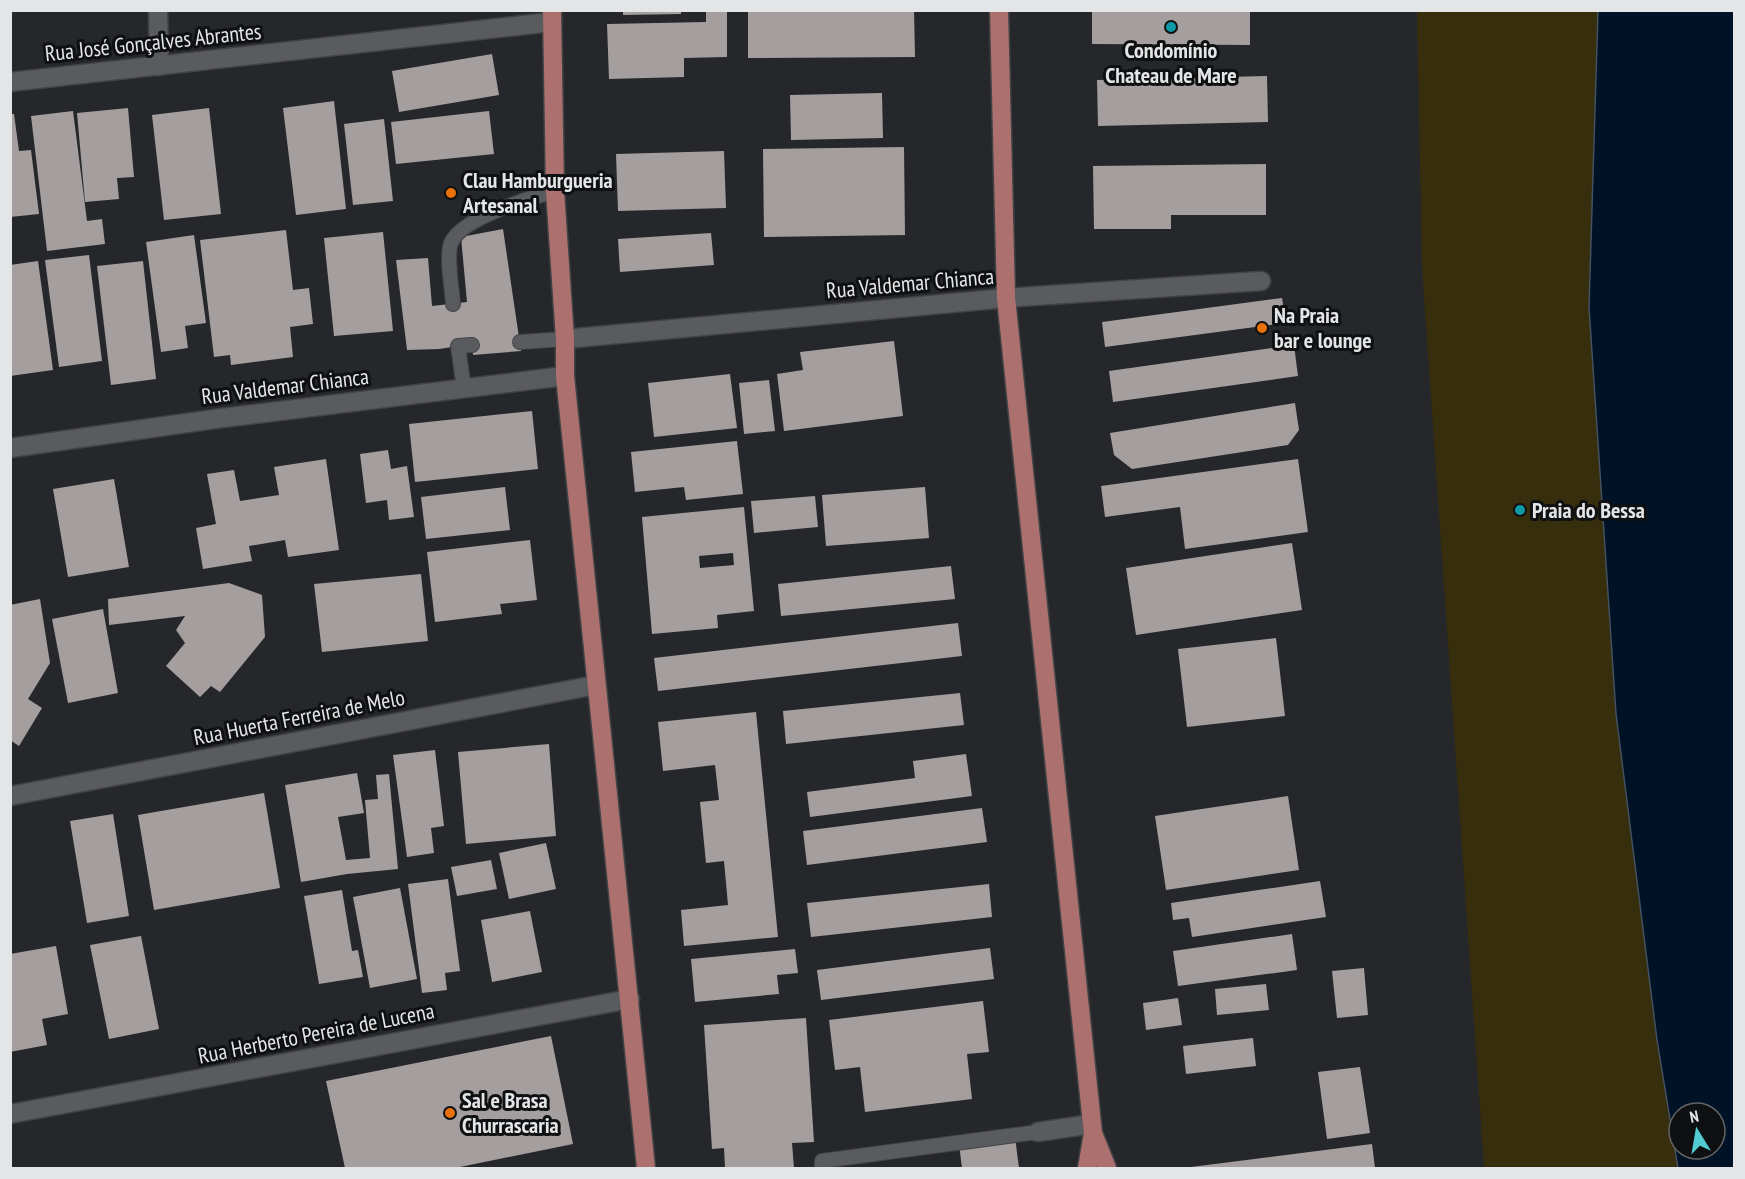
<svg xmlns="http://www.w3.org/2000/svg" width="1745" height="1179" font-family="'PT Sans Narrow',sans-serif">
	<style>
		.sand { fill: #362e0d }
		.water { fill: #001225; stroke: #44515f; stroke-width: 1.5; fill-rule: evenodd }
		.building { fill: #a49f9e; fill-rule: evenodd }
		.lines { fill: none; stroke-linecap: round; stroke-linejoin: round }
		.service-casing { stroke: #424345; stroke-width: 16 }
		.minor-casing { stroke: #424345; stroke-width: 21 }
		.primary-casing { stroke: #424345; stroke-width: 21 }
		.service { stroke: #5a5b5e; stroke-width: 14 }
		.minor { stroke: #5a5b5e; stroke-width: 18 }
		.primary { stroke: #ac716e; stroke-width: 18 }
		.culture-dot { fill: #0f9aa8; stroke: #0f1011; stroke-width: 2 }
		.food-dot { fill: #e8710a; stroke: #0f1011; stroke-width: 2 }
		.labels { text-anchor: middle; stroke-width: 6; stroke-linejoin: round; paint-order: stroke }
		.street-label { font-size: 22px; fill: #e4e5e7; stroke: #0f1011 }
		.poi-label { font-size: 22px; font-weight: bold; fill: #e4e5e7; stroke: #0f1011; text-anchor: start }
	</style>
	<rect width="100%" height="100%" fill="#26272a"/>
	<path class="sand" d="M1417,11H1598L1589,307L1616,714L1657,1040L1678,1168H1484L1422,267Z"/>
	<path class="water" d="M1598,11H1734V1168H1678L1657,1040L1616,714L1589,307ZM1679,1113H1715V1149H1679Z"/>
	<g class="building">
		<path d="M623,10H681V14L623,15Z"/>
		<path d="M706,10H727V57L684,58V77L609,79L607,24L706,22Z"/>
		<path d="M748,10H914L915,57L748,58Z"/>
		<path d="M1092,10H1250V45L1092,44Z"/>
		<path d="M492,54L499,95L399,112L392,71Z"/>
		<path d="M1267,76L1268,122L1098,126L1097,80Z"/>
		<path d="M882,93L883,138L791,140L790,95Z"/>
		<path d="M334,101L346,209L296,215L283,108Z"/>
		<path d="M128,108L134,177L117,178L119,199L85,202L77,113Z"/>
		<path d="M209,108L221,214L164,220L152,115Z"/>
		<path d="M73,111L87,221L102,219L105,244L47,251L31,116Z"/>
		<path d="M489,111L494,154L396,164L391,122Z"/>
		<path d="M10,114H14L19,151L31,150L39,214L10,217Z"/>
		<path d="M384,119L393,201L353,205L344,124Z"/>
		<path d="M904,147L905,235L764,237L763,149Z"/>
		<path d="M724,151L726,208L618,211L616,154Z"/>
		<path d="M1266,164V215H1171V229H1094L1093,166Z"/>
		<path d="M503,229L521,351L473,355L472,344L439,349L407,350L396,260L428,258L432,306L467,302L461,237Z"/>
		<path d="M286,230L293,290L309,288L313,324L290,327L293,357L231,365L230,355L214,357L200,240Z"/>
		<path d="M383,232L393,331L334,336L324,238Z"/>
		<path d="M711,233L714,265L620,272L618,239Z"/>
		<path d="M194,235L206,323L185,326L188,348L161,352L146,242Z"/>
		<path d="M89,255L102,361L59,367L45,260Z"/>
		<path d="M38,261L53,370L10,376V265Z"/>
		<path d="M143,261L156,379L111,385L97,266Z"/>
		<path d="M1282,298L1286,323L1105,347L1102,322Z"/>
		<path d="M894,341L903,416L784,431L777,374L803,370L800,352Z"/>
		<path d="M1294,345L1298,376L1113,402L1109,371Z"/>
		<path d="M730,374L737,428L654,437L648,383Z"/>
		<path d="M769,380L775,431L744,434L739,383Z"/>
		<path d="M1295,403L1299,430L1288,445L1132,469L1114,455L1110,433Z"/>
		<path d="M532,411L538,469L415,482L409,424Z"/>
		<path d="M737,441L743,494L686,500L684,487L635,492L631,452Z"/>
		<path d="M388,450L391,469L407,466L414,517L389,520L387,500L366,503L360,454Z"/>
		<path d="M326,459L339,550L288,557L285,540L249,546L252,561L203,569L196,528L216,524L207,474L234,470L240,501L279,495L274,467Z"/>
		<path d="M1298,459L1308,532L1185,549L1180,507L1105,517L1101,486Z"/>
		<path d="M114,479L129,567L68,577L53,489Z"/>
		<path d="M505,487L510,530L426,539L421,497Z"/>
		<path d="M925,487L929,538L826,546L822,495Z"/>
		<path d="M815,496L818,527L754,533L751,501Z"/>
		<path d="M744,507L754,611L717,615L718,628L652,634L642,517ZM733,553L734,565L700,568L699,556Z"/>
		<path d="M530,540L537,600L500,604L502,614L435,622L427,552Z"/>
		<path d="M1292,543L1302,610L1136,635L1126,568Z"/>
		<path d="M951,566L955,599L781,616L778,584Z"/>
		<path d="M421,574L428,641L322,652L314,584Z"/>
		<path d="M229,583L262,595L265,637L220,692L211,686L200,697L166,666L185,643L176,630L185,616L109,625L108,599Z"/>
		<path d="M40,599L50,663L28,699L42,708L19,746L10,740V605Z"/>
		<path d="M103,609L118,693L68,703L52,619Z"/>
		<path d="M958,623L962,656L658,691L654,658Z"/>
		<path d="M1276,638L1285,716L1187,727L1178,649Z"/>
		<path d="M960,693L964,725L786,744L783,711Z"/>
		<path d="M756,712L778,937L684,946L681,910L728,905L724,861L706,863L700,802L719,800L715,765L663,771L658,722Z"/>
		<path d="M549,744L556,836L466,844L458,752Z"/>
		<path d="M435,750L444,826L431,828L434,853L407,857L393,755Z"/>
		<path d="M966,754L972,796L810,817L807,792L915,778L913,761Z"/>
		<path d="M357,773L364,813L338,817L346,860L370,858L365,800L378,799L376,775L389,774L398,869L347,874L301,882L285,785Z"/>
		<path d="M264,793L280,888L154,910L138,815Z"/>
		<path d="M1288,796L1299,870L1166,890L1155,816Z"/>
		<path d="M982,808L987,842L807,865L803,831Z"/>
		<path d="M113,814L129,916L87,923L70,821Z"/>
		<path d="M546,843L556,889L509,899L499,853Z"/>
		<path d="M491,860L497,889L457,896L451,867Z"/>
		<path d="M448,879L460,971L445,973L447,990L422,993L408,884Z"/>
		<path d="M1320,881L1326,917L1192,937L1189,918L1173,920L1171,903Z"/>
		<path d="M989,884L992,917L811,937L807,903Z"/>
		<path d="M400,888L417,979L370,988L353,897Z"/>
		<path d="M342,890L352,951L358,950L363,977L319,984L304,896Z"/>
		<path d="M530,911L542,972L492,982L481,920Z"/>
		<path d="M1292,934L1297,970L1178,986L1173,951Z"/>
		<path d="M141,936L159,1029L109,1039L90,945Z"/>
		<path d="M56,946L68,1014L42,1019L47,1045L10,1052V954Z"/>
		<path d="M990,948L994,979L821,1000L817,970Z"/>
		<path d="M795,949L798,973L777,975L779,994L695,1002L691,959Z"/>
		<path d="M1364,968L1368,1015L1337,1018L1332,971Z"/>
		<path d="M1266,984L1269,1010L1217,1015L1215,989Z"/>
		<path d="M1178,998L1182,1025L1146,1030L1143,1003Z"/>
		<path d="M983,1001L989,1052L967,1054L972,1099L865,1112L860,1067L835,1070L829,1020Z"/>
		<path d="M806,1018L814,1142L792,1143L794,1168H725L724,1148L712,1149L704,1025Z"/>
		<path d="M551,1036L573,1144L455,1168H345L326,1081Z"/>
		<path d="M1253,1038L1256,1066L1186,1074L1183,1046Z"/>
		<path d="M1360,1067L1370,1133L1327,1139L1318,1072Z"/>
		<path d="M1015,1137L1019,1168H962L959,1144Z"/>
		<path d="M1372,1144L1375,1168H1191V1167Z"/>
	</g>
	<g class="lines">
		<g class="service-casing">
			<g id="service">
				<path d="M453,304C452,288 446,257 451,243C461,218 530,198 555,191"/>
				<path d="M520,342L565,339"/>
				<path d="M464,389L458,346L472,345"/>
				<path d="M822,1168V1161L1038,1132"/>
			</g>
		</g>
		<g class="minor-casing">
			<g id="minor">
				<path d="M158,10L159,66"/>
				<path d="M10,82L552,22"/>
				<path d="M565,339L1006,298L1261,281"/>
				<path d="M10,448L222,418L565,376"/>
				<path d="M10,796L596,685"/>
				<path d="M10,1114L630,999"/>
				<path d="M1038,1132L1092,1124"/>
			</g>
		</g>
		<g class="primary-casing">
			<g id="primary">
				<path d="M552,10L555,191L565,339V376C591,640 621,904 646,1168"/>
				<path d="M999,10L1006,298L1092,1124L1093,1133L1107,1168"/>
				<path d="M1087,1168L1093,1133"/>
			</g>
		</g>
		<use href="#service" class="service"/>
		<use href="#minor" class="minor"/>
		<use href="#primary" class="primary"/>
	</g>
	<g class="culture-dot">
		<circle cx="1171" cy="27" r="6"/>
		<circle cx="1520" cy="510" r="6"/>
	</g>
	<g class="food-dot">
		<circle cx="451" cy="193" r="6"/>
		<circle cx="1262" cy="328" r="6"/>
		<circle cx="450" cy="1113" r="6"/>
	</g>
	<g class="labels">
		<g class="street-label">
			<text transform="translate(153 42) rotate(-6)" y="8">Rua José Gonçalves Abrantes</text>
			<text transform="translate(910 283) rotate(-5)" y="8">Rua Valdemar Chianca</text>
			<text transform="translate(285 386) rotate(-7)" y="8">Rua Valdemar Chianca</text>
			<text transform="translate(299 717) rotate(-11)" y="8">Rua Huerta Ferreira de Melo</text>
			<text transform="translate(316 1033) rotate(-11)" y="8">Rua Herberto Pereira de Lucena</text>
		</g>
		<g class="poi-label">
			<text x="1171" y="58" text-anchor="middle">Condomínio<tspan x="1171" dy="25">Chateau de Mare</tspan></text>
			<text x="463" y="188">Clau Hamburgueria<tspan x="463" dy="25">Artesanal</tspan></text>
			<text x="1274" y="323">Na Praia<tspan x="1274" dy="25">bar e lounge</tspan></text>
			<text x="1532" y="518">Praia do Bessa</text>
			<text x="462" y="1108">Sal e Brasa<tspan x="462" dy="25">Churrascaria</tspan></text>
		</g>
	</g>
	<rect width="1745" height="1179" fill="none" stroke="#e4e5e7" stroke-width="24"/>
	<g transform="translate(1697 1131) rotate(349)"><circle r="28" fill="#0f1011" stroke="#646567" stroke-width="1.5"/>
	<path d="M0-4.5L10 22L0 15L-10 22Z" fill="#52ccd0"/>
	<text y="-9" font-size="16" font-weight="bold" text-anchor="middle" fill="#e4e5e7">N</text>
	</g>
</svg>
